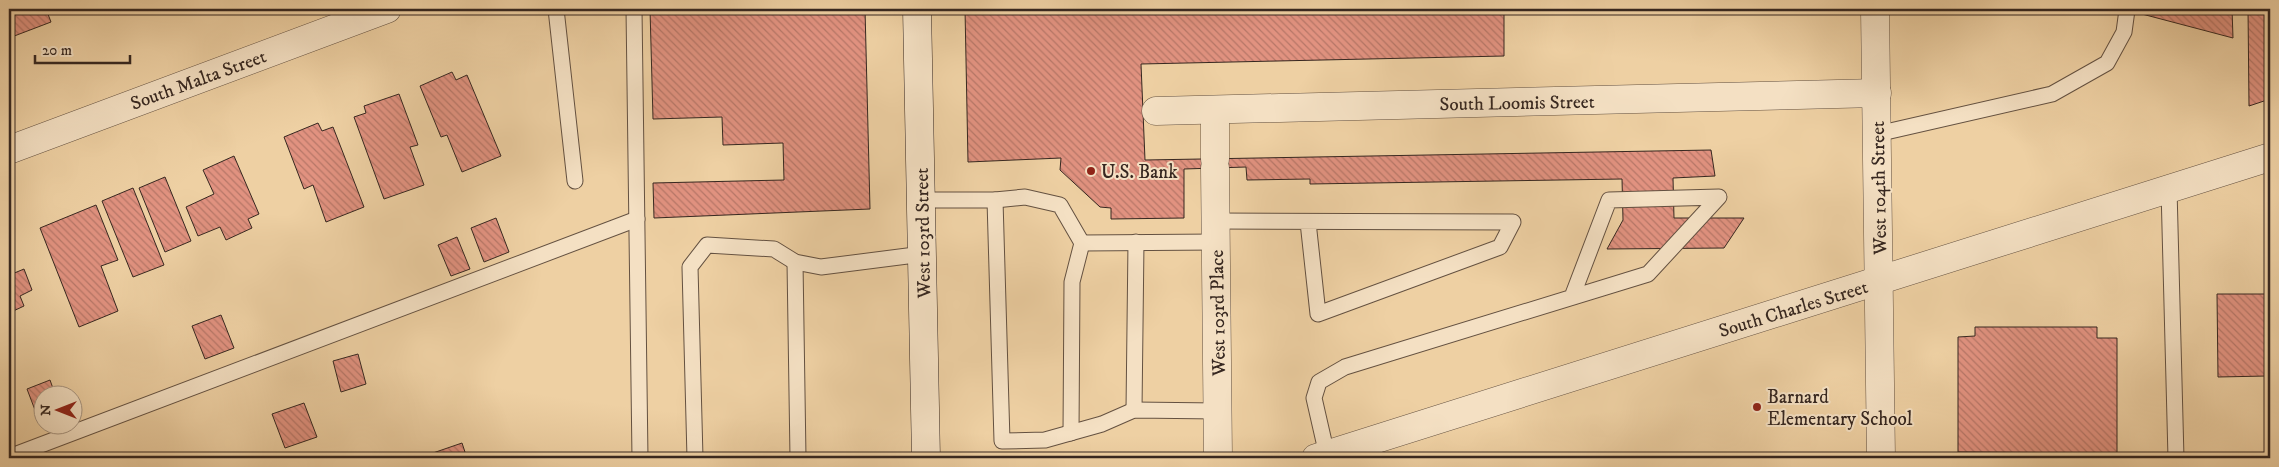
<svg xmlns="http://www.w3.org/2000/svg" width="2279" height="467" font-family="'IM FELL DW Pica',serif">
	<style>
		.building { fill: url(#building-back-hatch); stroke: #362720 }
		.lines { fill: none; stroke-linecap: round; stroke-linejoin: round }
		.service-casing { stroke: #645141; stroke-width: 17 }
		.minor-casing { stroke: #645141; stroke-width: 29 }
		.secondary-casing { stroke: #362720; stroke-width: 29 }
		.service { stroke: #f4e0c3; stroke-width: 15 }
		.minor { stroke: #f4e0c3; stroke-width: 28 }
		.secondary { stroke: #f4e0c3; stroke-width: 28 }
		.poi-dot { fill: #8f2418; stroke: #f4e0c3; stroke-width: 2 }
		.labels { text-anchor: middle; stroke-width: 4; stroke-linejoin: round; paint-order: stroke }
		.street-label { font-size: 19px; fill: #362720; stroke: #f4e0c3 }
		.poi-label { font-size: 19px; fill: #362720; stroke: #f4e0c3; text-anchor: start }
	</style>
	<defs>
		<pattern id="building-back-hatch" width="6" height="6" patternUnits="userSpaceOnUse" patternTransform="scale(1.25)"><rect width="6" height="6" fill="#e19280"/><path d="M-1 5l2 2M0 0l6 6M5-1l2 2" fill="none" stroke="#b77768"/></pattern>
	</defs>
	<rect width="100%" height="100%" fill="#eed0a3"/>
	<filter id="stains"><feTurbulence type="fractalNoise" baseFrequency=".004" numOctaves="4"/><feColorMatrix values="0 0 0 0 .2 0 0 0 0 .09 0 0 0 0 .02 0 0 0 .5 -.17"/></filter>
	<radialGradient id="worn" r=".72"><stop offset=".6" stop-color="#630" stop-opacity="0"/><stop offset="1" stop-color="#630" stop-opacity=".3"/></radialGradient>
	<g class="building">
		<path d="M9,9H46L51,22L9,38Z"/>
		<path d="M650,9H865L870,209L654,218L653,183L784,180L783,143L723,145L722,117L653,119Z"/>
		<path d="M965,9H1504V56L1141,64L1145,160L1711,150L1715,176L1673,178L1674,218H1744L1724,248L1607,249L1623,220L1622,179L1310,184V179L1247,180L1246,167L1184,169V218L1111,219V208L1100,207L1060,170L1061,158L968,162Z"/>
		<path d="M1919,9H2019V11L1919,12Z"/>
		<path d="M2123,9H2232L2233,38Z"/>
		<path d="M2248,9H2270V99L2249,106Z"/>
		<path d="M452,72L456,80L467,75L501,156L462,172L447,135L441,137L420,86Z"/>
		<path d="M399,94L418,145L410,147L424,185L384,199L354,117L366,113L364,106Z"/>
		<path d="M318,123L322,131L333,127L364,207L326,222L313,185L304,189L284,137Z"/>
		<path d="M234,156L259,214L248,219L252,228L226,240L220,227L198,236L186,207L214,194L203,170Z"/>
		<path d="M165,177L191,241L165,252L139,188Z"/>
		<path d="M133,188L164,265L133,277L102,201Z"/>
		<path d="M96,205L118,260L101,266L118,311L79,327L40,228Z"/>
		<path d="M496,218L509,252L484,262L471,228Z"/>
		<path d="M457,237L470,269L451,276L438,245Z"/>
		<path d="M9,266L12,274L24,269L32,290L20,296L24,306L9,313Z"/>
		<path d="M2217,294H2266L2267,376L2218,377Z"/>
		<path d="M221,315L234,348L205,359L192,326Z"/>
		<path d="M1975,327H2097V338H2117V453L1958,452V337L1975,336Z"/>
		<path d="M358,354L366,384L341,392L333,361Z"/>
		<path d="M50,380L55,394H42V417L38,418L27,389Z"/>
		<path d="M304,403L317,437L285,448L272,414Z"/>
		<path d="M462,443L467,458H431L430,454Z"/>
	</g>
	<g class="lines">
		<g class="service-casing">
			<g id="service">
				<path d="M556,9L575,181"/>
				<path d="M634,9L640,458"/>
				<path d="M1877,134L2052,94L2107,63L2124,32L2127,10"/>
				<path d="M2169,189L2176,458"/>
				<path d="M922,200H995L1025,197L1060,205L1082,243L1072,282L1071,433"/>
				<path d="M995,200L1002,441L1045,440L1102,424L1134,410L1218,411"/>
				<path d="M1216,221L1513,222L1500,247L1318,314L1308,222"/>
				<path d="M1082,243L1217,242"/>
				<path d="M795,262L798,458"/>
				<path d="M1134,410L1136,242"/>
				<path d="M1327,455L1314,398L1319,382L1345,367L1648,274L1719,197L1609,200L1572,297"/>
				<path d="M9,457L637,219"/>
				<path d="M695,458L690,267L707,245L774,249L795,262L821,267L923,254"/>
			</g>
		</g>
		<g class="minor-casing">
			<g id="minor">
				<path d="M1875,9L1881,458"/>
				<path d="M1215,110V159"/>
				<path d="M1156,111L1877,93"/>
				<path d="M9,150L387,9"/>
				<path d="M1215,168L1218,458"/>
				<path d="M1316,458L2270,157"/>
			</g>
		</g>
		<g class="secondary-casing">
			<path id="secondary" d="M917,9L926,458"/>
		</g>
		<use href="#service" class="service"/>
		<use href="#minor" class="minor"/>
		<use href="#secondary" class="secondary"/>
	</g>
	<g class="poi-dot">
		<circle cx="1091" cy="171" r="5"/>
		<circle cx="1757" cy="407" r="5"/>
	</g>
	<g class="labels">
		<g class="street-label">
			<text transform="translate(198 79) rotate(-20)" y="7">South Malta Street</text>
			<text transform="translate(1517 102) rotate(-1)" y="7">South Loomis Street</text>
			<text transform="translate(1878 188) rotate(-91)" y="7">West 104th Street</text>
			<text transform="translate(922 233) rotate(-91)" y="7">West 103rd Street</text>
			<text transform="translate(1793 308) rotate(-17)" y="7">South Charles Street</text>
			<text transform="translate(1217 313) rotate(-91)" y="7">West 103rd Place</text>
		</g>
		<g class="poi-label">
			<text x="1101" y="178">U.S. Bank</text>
			<text x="1767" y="403">Barnard<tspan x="1767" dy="22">Elementary School</tspan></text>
		</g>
	</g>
	<rect width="2279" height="467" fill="none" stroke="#eed0a3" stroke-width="30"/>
	<rect x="10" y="10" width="2259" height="447" fill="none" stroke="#362720" stroke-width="2.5"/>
	<rect x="15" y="15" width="2249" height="437" fill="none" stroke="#362720"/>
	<g transform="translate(58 410) rotate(270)"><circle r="24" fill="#f4e0c3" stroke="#a89682"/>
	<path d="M0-4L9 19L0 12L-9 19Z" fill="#8f2418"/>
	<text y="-8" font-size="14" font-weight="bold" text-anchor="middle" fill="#362720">N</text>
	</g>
	<path d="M35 55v8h95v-8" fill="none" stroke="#362720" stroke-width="2.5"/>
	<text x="42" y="55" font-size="15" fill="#362720" stroke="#f4e0c3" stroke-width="4" paint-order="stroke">20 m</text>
	<rect width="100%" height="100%" filter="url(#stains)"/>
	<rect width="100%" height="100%" fill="url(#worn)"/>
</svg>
